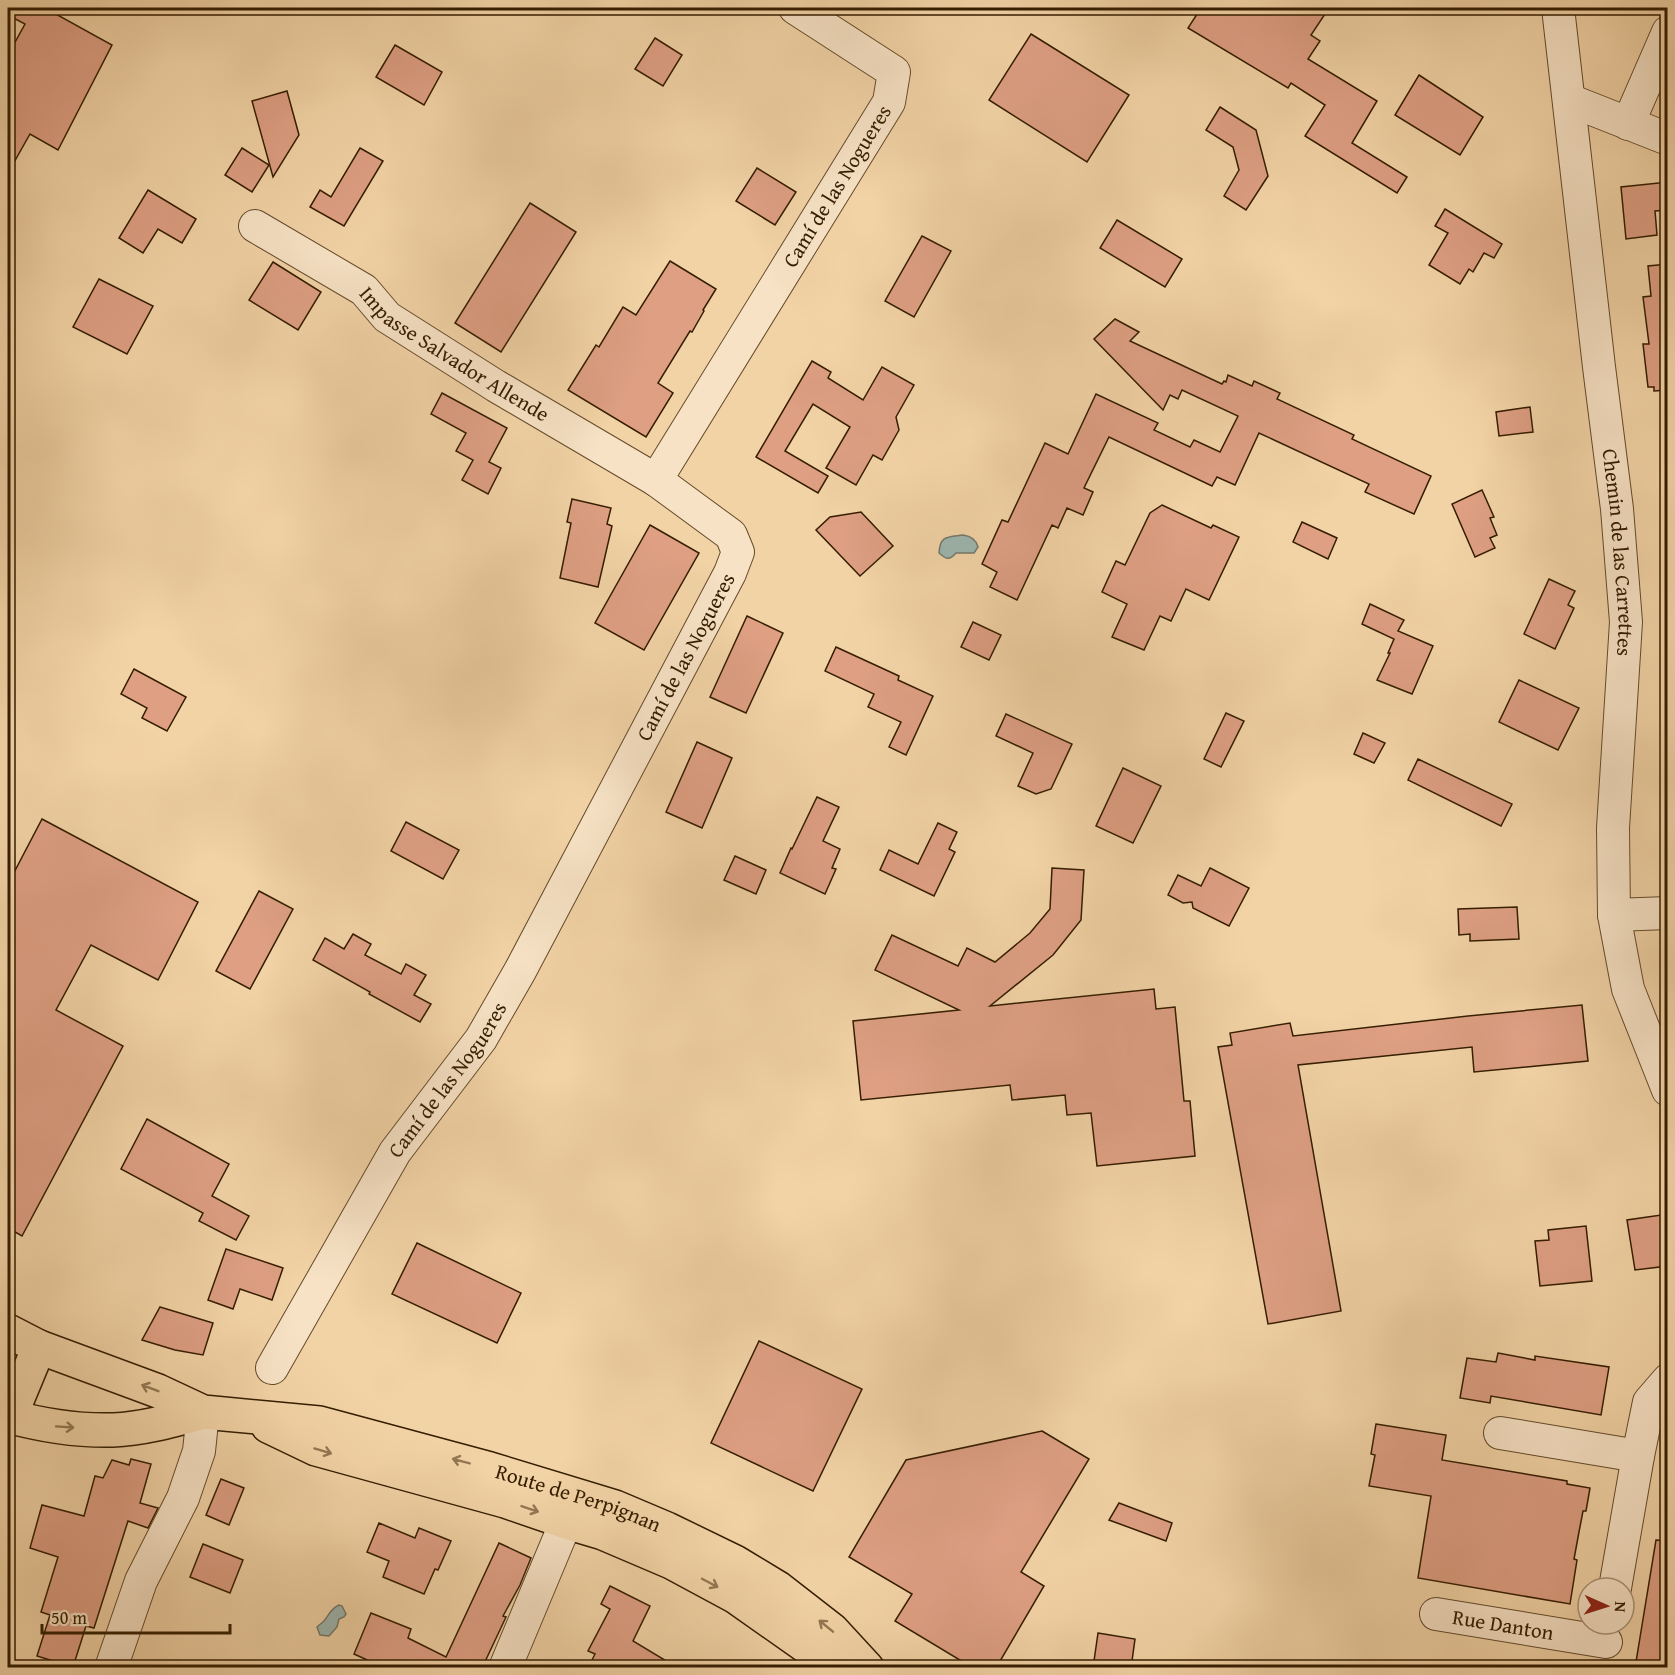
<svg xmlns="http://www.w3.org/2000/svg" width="1675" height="1675" font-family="'Gentium Book Plus',serif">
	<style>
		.water { fill: #9db6b0; stroke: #73796a; stroke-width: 1.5 }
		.building { fill: #de9f83; stroke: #341d00; stroke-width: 1.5 }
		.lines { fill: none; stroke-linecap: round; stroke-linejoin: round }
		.minor-casing { stroke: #644a2a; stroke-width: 34 }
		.major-casing { stroke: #341d00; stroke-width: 36 }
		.minor { stroke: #f7e2c5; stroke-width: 32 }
		.major { stroke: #f2d3a6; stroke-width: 33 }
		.oneway { stroke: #937853 }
		.labels { text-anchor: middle; stroke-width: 4.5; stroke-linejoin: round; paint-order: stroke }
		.street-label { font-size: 21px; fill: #341d00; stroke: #f7e2c5 }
	</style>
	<rect width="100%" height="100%" fill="#f2d3a6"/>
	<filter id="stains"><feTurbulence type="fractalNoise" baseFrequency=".00333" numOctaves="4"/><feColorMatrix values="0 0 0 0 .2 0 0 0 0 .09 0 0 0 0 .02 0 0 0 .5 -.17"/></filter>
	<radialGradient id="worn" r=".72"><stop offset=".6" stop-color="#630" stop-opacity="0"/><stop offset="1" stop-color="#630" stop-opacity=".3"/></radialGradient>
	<g class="water">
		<path d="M963,535C971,536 976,539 978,547L974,553H956C949,561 946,559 939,553C940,535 948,537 963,535Z"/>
		<path d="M339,1605L342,1606L346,1614L344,1617L339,1619L337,1627L329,1636L320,1635L317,1627C319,1625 322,1623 324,1621C330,1614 330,1609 339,1605Z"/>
	</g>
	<g class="building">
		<path d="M8,8H45L112,45L58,150L30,134L8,173V55L25,24L8,15Z"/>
		<path d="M1201,8H1329L1311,35L1320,41L1308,59L1377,101L1352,143L1407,177L1397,193L1305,136L1325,105L1291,83L1288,88L1188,28Z"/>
		<path d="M1031,34L1129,95L1087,162L989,100Z"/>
		<path d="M655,38L682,55L663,86L635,69Z"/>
		<path d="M395,45L442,72L424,105L376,77Z"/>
		<path d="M1419,75L1483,117L1460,155L1395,115Z"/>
		<path d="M287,91L299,135L273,177L252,101Z"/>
		<path d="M1220,107L1256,130L1268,176L1246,210L1224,196L1239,170L1233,147L1206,130Z"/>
		<path d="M242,148L269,165L252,192L225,175Z"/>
		<path d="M360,148L383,161L344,226L310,207L320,190L331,197Z"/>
		<path d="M757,168L796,192L775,225L736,201Z"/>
		<path d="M1668,182V210L1655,211L1657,235L1626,239L1621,187Z"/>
		<path d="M148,190L196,219L182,243L158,229L143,253L119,238Z"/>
		<path d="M530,203L576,232L501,352L455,323Z"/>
		<path d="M1445,209L1502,244L1494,258L1484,253L1473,272L1469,269L1460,284L1429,265L1448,233L1435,226Z"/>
		<path d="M1117,220L1182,259L1165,287L1100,248Z"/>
		<path d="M922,236L951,251L914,317L885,301Z"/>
		<path d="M670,261L716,289L703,310L704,311L692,332L690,331L658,383L673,393L646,437L568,390L596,345L599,347L623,307L636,315Z"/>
		<path d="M273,262L321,292L298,330L249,300Z"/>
		<path d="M1668,264V390L1654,391V387H1648L1643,344H1649L1643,297L1651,296L1648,266Z"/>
		<path d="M99,279L153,306L127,354L73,327Z"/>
		<path d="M1115,319L1139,332L1130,341L1222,384L1224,381L1226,382L1228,375L1252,386L1254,381L1280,393L1277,399L1354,435L1352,439L1431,476L1414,514L1365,492L1369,484L1259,433L1235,485L1217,477L1212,486L1109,437L1084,488L1093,492L1083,515L1067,508L1058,528L1052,525L1017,600L990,587L997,572L982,564L1002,520L1008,522L1045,443L1068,454L1096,394L1158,423L1154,430L1190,447L1194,440L1220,452L1238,416L1182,390L1178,399L1170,395L1163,410L1094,339Z"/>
		<path d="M812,361L831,372L828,378L863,400L882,367L914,385L896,417L899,430L882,460L873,455L856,485L826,468L850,427L813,404L785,451L828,476L818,493L756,457Z"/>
		<path d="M442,393L507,428L489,462L501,468L488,494L462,480L473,460L456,451L466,433L431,414Z"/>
		<path d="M1530,407L1533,432L1499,436L1496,412Z"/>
		<path d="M1482,490L1494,517L1490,518L1497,535L1490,538L1495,548L1475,557L1452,504Z"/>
		<path d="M572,499L611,508L607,524L612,526L598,587L560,578L571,523L567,522Z"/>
		<path d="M1162,505L1211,528L1213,525L1239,537L1209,600L1186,589L1171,621L1160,616L1144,650L1112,637L1127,604L1102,592L1116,561L1125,565L1150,513Z"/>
		<path d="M861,512L893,546L860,576L816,530L830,517Z"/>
		<path d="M1302,522L1337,538L1328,559L1293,542Z"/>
		<path d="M650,525L699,553L644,650L595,623Z"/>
		<path d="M1549,579L1575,591L1568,605L1574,608L1555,649L1524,634Z"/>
		<path d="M1370,604L1404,620L1398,631L1433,646L1412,694L1377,680L1390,653H1388L1394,639L1362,624Z"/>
		<path d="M747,616L783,633L746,713L710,697Z"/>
		<path d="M973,622L1001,635L989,660L961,647Z"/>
		<path d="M836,647L899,676L898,680L933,696L906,755L889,747L901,722L868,707L874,694L825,671Z"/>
		<path d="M134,669L186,697L167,731L142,718L147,708L121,694Z"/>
		<path d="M1519,680L1579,708L1558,750L1499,722Z"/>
		<path d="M1226,713L1244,721L1221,767L1204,759Z"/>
		<path d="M1006,714L1072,744L1051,789L1036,794L1018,786L1033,753L996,736Z"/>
		<path d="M1363,733L1385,743L1374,763L1354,754Z"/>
		<path d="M697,742L732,758L702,828L666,812Z"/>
		<path d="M1418,759L1512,804L1501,826L1408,780Z"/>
		<path d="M1123,768L1161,786L1133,843L1096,826Z"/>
		<path d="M817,797L839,807L823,841L840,849L832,868L836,869L825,894L780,873L791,848L792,849Z"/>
		<path d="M42,819L198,902L158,980L91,945L56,1010L123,1046L22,1236L8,1228V884Z"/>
		<path d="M406,822L459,850L443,879L391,851Z"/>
		<path d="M938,823L957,832L949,849L955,852L934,896L880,870L889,850L918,864Z"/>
		<path d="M735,856L766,870L756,894L724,880Z"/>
		<path d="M1052,868L1084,870L1081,920L1053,955L990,1006L1154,989L1156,1009L1175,1007L1184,1101H1190L1195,1156L1097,1166L1091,1113L1067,1115L1065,1095L1012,1100L1010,1085L861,1100L853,1021L959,1010L875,970L892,935L958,966L967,948L995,962L1030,933L1050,909Z"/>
		<path d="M1210,868L1249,888L1229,926L1193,908L1192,902L1183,903L1168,895L1178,875L1201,886Z"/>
		<path d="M259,891L293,909L250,989L216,971Z"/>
		<path d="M1517,907L1519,939L1470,941V934L1459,935L1458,909Z"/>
		<path d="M353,934L371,944L365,955L401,974L406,964L426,975L414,995L431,1004L420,1022L369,994L370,992L313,960L325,938L344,949Z"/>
		<path d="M1582,1005L1588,1061L1474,1072L1472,1047L1298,1065L1341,1311L1268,1324L1218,1047L1232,1045L1230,1033L1290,1023L1293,1036L1468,1016Z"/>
		<path d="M147,1119L229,1164L212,1196L249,1216L236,1240L199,1221L203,1213L121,1169Z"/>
		<path d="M1668,1214V1266L1635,1270L1627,1220Z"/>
		<path d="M1586,1226L1592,1281L1540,1286L1535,1241L1549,1240L1548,1230Z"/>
		<path d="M417,1243L521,1293L497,1343L392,1294Z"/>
		<path d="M226,1249L283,1268L272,1300L240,1289L233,1309L208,1300Z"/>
		<path d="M160,1307L213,1323L203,1355L175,1350L142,1340Z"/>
		<path d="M759,1341L862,1389L813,1491L711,1443Z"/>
		<path d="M1498,1353L1535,1360V1356L1609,1367L1601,1415L1491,1396L1490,1403L1460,1398L1467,1358L1496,1362Z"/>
		<path d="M1376,1424L1446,1435L1442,1460L1567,1481V1484L1590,1488L1586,1511H1583L1579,1532L1574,1559L1577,1560L1570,1604L1418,1578L1431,1496L1369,1486L1375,1455L1371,1454Z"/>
		<path d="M1042,1431L1089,1459L1021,1572L1044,1586L996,1668H973L895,1621L912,1594L849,1557L906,1460Z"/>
		<path d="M131,1459L151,1464L140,1503L158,1508L148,1528L128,1521L94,1628L86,1626L73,1667L37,1656L50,1615L41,1612L58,1557L30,1548L42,1505L84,1516L95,1476L103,1478L112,1460L129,1465Z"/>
		<path d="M221,1479L244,1488L229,1525L206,1515Z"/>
		<path d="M1119,1503L1172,1523L1166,1541L1109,1520Z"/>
		<path d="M379,1523L415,1538L419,1528L451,1541L438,1570L435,1569L424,1594L383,1577L389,1561L367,1552Z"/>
		<path d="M1656,1540L1668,1541V1668H1635Z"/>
		<path d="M499,1543L531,1558L520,1585L503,1616L506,1617L482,1668H385L354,1654L371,1613L411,1629L408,1638L446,1657Z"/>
		<path d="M203,1544L243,1560L230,1593L190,1577Z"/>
		<path d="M610,1586L650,1606L633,1641L678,1668H588L595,1654L588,1651L610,1609L601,1604Z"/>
		<path d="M1098,1633L1135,1639L1131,1668H1093Z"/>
	</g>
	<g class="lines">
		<g class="minor-casing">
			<g id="minor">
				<path id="s1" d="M1558,8L1599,367L1617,509L1626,622L1613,828L1614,915L1628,989L1668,1090"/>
				<path d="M1569,100L1668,139"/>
				<path d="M1628,124L1668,32"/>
				<path id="s2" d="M255,226L364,290L387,317L496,386L656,480"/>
				<path d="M1614,915L1668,913"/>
				<path id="s3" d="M272,1368L395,1152L481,1039L520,971L730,573L738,552L731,535L656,480L889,102L894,72L795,8"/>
				<path d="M1500,1433L1638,1456"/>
				<path d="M1615,1588L1638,1456L1649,1402L1668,1380"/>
				<path id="s4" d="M1436,1614L1606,1642"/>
				<path d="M111,1668L141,1581L183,1498L199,1451L203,1412"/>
				<path d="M505,1668L566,1522"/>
			</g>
		</g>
		<g class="major-casing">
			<g id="major">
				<path id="s5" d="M8,1331L39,1347L158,1391L203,1412L319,1423L490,1469L615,1507L667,1529L735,1562L778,1588L832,1630L867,1668"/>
				<path d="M8,1416C41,1425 77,1431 113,1430C143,1429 174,1420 203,1412"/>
				<path d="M10,1417L39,1347"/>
				<path d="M268,1426L316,1449L505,1501L566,1522L603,1533L671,1562L736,1597L817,1654L842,1668"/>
			</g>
		</g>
		<use href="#minor" class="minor"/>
		<use href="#major" class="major"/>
	</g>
	<defs><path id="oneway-shaft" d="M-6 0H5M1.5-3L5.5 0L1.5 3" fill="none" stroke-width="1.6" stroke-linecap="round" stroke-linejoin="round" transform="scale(1.5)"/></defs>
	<g class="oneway">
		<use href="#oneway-shaft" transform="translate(150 1388) rotate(-159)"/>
		<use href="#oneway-shaft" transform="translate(65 1427) rotate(4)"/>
		<use href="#oneway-shaft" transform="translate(323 1451) rotate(17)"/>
		<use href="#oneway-shaft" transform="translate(461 1461) rotate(-165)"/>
		<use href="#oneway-shaft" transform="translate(530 1509) rotate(19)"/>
		<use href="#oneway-shaft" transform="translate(710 1583) rotate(28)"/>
		<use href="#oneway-shaft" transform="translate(826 1626) rotate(-141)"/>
	</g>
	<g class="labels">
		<g class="street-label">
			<text dy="7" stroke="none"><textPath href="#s3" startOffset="1398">Camí de las Nogueres</textPath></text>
			<text dy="7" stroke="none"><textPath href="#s2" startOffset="238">Impasse Salvador Allende</textPath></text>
			<text dy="7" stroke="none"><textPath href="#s1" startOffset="548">Chemin de las Carrettes</textPath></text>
			<text dy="7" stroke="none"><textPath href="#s3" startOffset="824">Camí de las Nogueres</textPath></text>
			<text dy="7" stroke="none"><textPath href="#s3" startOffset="338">Camí de las Nogueres</textPath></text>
			<text dy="7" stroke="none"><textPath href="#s5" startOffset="598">Route de Perpignan</textPath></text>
			<text dy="7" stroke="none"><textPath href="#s4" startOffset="68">Rue Danton</textPath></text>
		</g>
	</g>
	<rect width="1675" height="1675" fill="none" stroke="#f2d3a6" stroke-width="30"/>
	<rect x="9" y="9" width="1657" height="1657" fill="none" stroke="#341d00" stroke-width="3"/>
	<rect x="15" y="15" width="1645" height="1645" fill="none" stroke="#341d00" stroke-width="1.5"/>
	<g transform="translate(1606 1606) rotate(93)"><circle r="28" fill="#f7e2c5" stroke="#a99376" stroke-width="1.5"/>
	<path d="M0-4.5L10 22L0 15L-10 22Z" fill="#8f2418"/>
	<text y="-9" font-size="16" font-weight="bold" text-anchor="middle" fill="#341d00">N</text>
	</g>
	<path d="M42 1624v9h188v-9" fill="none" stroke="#341d00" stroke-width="3"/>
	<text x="51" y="1624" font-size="18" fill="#341d00" stroke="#f7e2c5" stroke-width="4.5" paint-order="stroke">50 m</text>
	<rect width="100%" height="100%" filter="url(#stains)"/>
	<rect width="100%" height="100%" fill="url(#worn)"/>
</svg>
